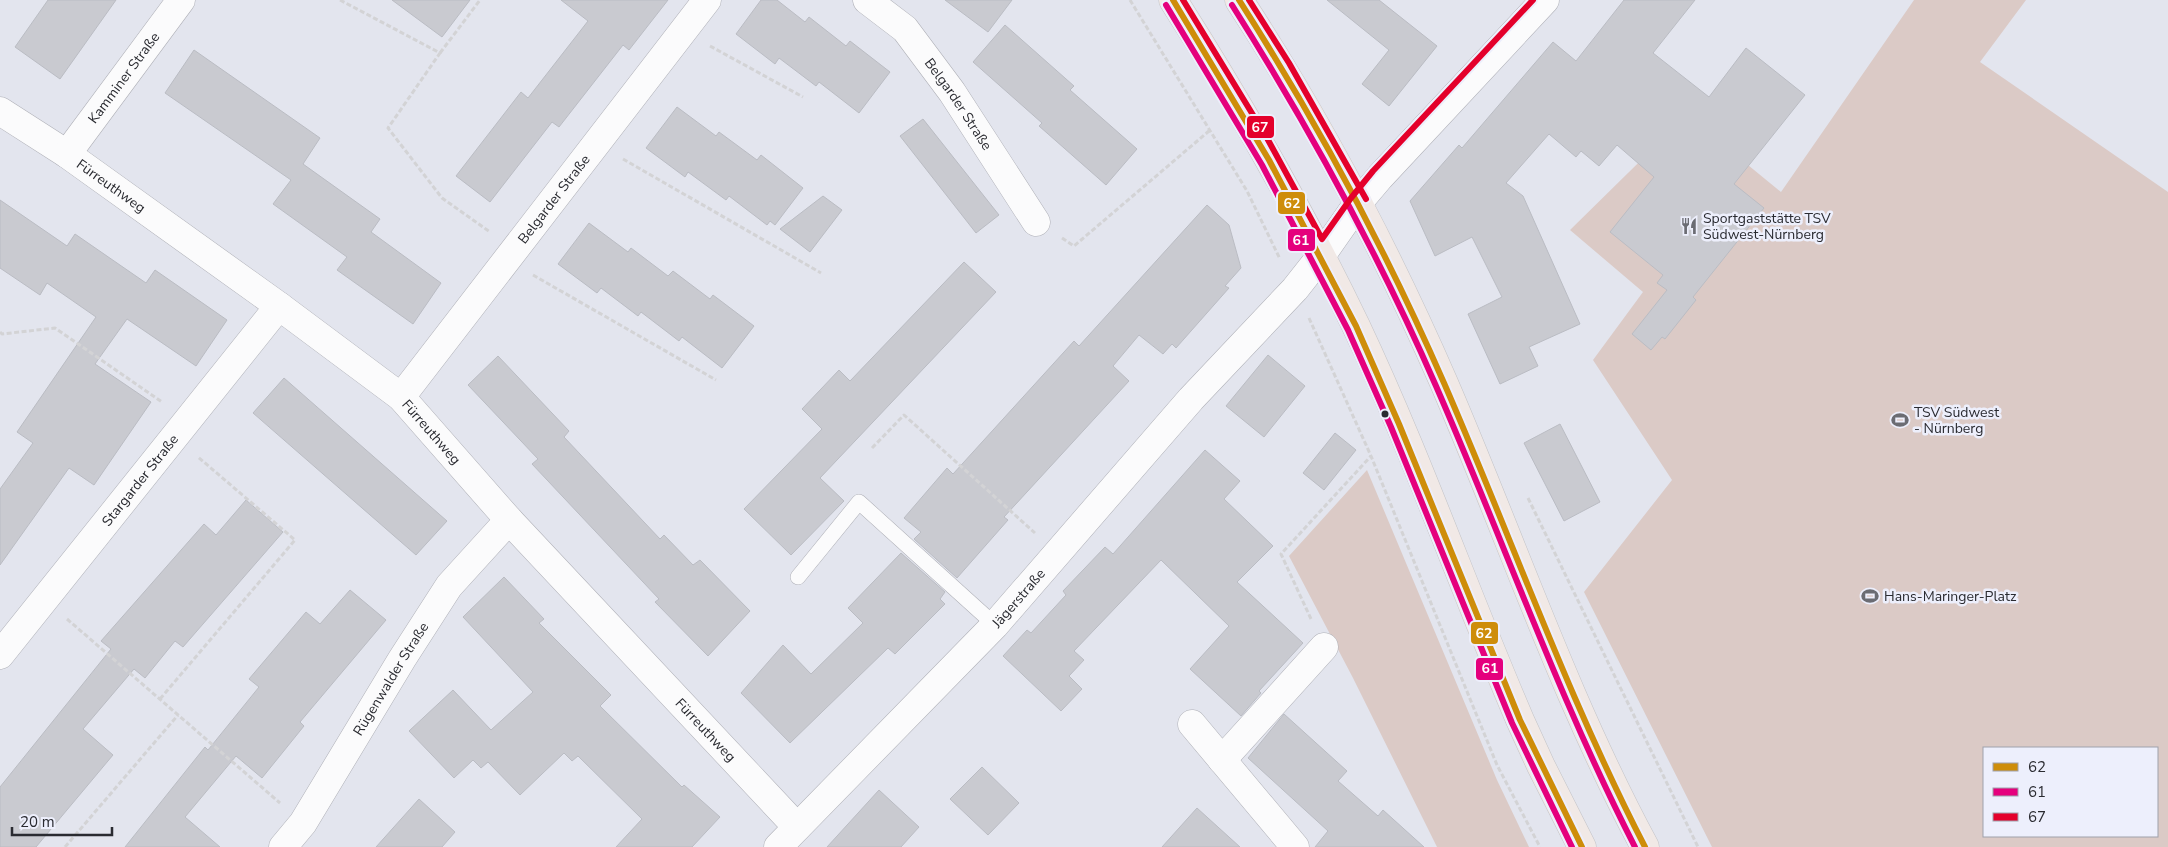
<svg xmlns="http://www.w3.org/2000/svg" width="2168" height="847" font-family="'Nunito Sans',sans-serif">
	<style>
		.green { fill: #dbcac6; fill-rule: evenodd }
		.building { fill: #c9cad0; stroke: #babcc3 }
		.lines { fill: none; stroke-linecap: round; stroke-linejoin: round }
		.service-casing { stroke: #afb0b7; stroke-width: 16 }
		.minor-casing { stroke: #afb0b7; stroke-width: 29 }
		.primary-casing { stroke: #c2c3c7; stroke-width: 29 }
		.path { stroke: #d3d3d5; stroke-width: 3; stroke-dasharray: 5 2.5; stroke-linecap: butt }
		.service { stroke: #fbfbfc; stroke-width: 15 }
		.minor { stroke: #fbfbfc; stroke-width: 28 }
		.primary { stroke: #f1e9e6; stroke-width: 28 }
		.bus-1-casing { stroke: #edeffc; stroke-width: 10 }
		.bus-2-casing { stroke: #edeffc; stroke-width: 10 }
		.bus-3-casing { stroke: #edeffc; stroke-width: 10 }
		.bus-1 { stroke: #ce8d0a; stroke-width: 6 }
		.bus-2 { stroke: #e5007d; stroke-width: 6 }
		.bus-3 { stroke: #e4002b; stroke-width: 6 }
		.bus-dot { fill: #2a2b31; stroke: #edeffc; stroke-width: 2 }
		.labels { text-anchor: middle; stroke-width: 5; stroke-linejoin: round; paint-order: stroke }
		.street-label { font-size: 14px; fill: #2a2b31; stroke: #edeffc }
		.poi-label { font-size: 14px; fill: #2a2b31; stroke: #edeffc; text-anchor: start }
		.line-badge { stroke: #edeffc; stroke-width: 2 }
		.badge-label { font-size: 14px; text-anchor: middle; font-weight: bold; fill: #fff }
	</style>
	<rect width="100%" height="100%" fill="#e3e5ee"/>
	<g class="green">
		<path d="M1914,0H2026L1980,62L2168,192V847H1712L1584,592L1672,480L1593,360L1643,292L1570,230L1687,115L1781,192ZM1984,748H2157V836H1984Z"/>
		<path d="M1367,470L1497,780L1529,847H1437L1353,678L1289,556Z"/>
	</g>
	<g class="building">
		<path d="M48,0H116L60,79L15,47Z"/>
		<path d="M392,0H470L442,37Z"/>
		<path d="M561,0H668L629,50L623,45L559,127L552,122L490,202L456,176L521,92L528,98L588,21Z"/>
		<path d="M761,0H777L805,22L809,17L846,46L850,41L890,72L859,113L819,82L816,86L779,58L775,64L736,34Z"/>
		<path d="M945,0H1012L988,32Z"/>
		<path d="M1327,0H1379L1437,46L1389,106L1362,84L1389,50Z"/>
		<path d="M1624,0H1695L1653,53L1709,97L1746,48L1805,95L1734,184L1764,208L1693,297L1696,300L1665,339L1662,337L1651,350L1632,334L1667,290L1657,283L1663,275L1610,232L1654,177L1617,145L1599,166L1581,151L1576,157L1549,134L1506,183L1523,196L1580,324L1529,347L1538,366L1500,384L1468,314L1502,297L1472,237L1435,256L1410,201L1459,145L1462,148L1553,42L1576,61Z"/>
		<path d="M1005,25L1074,86L1070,90L1137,149L1106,185L1039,126L1042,123L973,62Z"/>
		<path d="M194,50L320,138L303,164L380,219L371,232L441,283L413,324L337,270L347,257L273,204L291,180L165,93Z"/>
		<path d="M677,107L716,136L719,132L757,160L761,155L803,188L775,225L770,221L767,225L729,196L726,200L688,172L685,177L646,148Z"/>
		<path d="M923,119L999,215L976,233L900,136Z"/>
		<path d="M823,196L842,210L810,252L780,229Z"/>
		<path d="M0,200L67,246L75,234L146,283L155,270L227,320L196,366L127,319L95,364L151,402L94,485L69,468L0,565V489L33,443L17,432L96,317L47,283L40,295L0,268Z"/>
		<path d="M1207,205L1229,225L1241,268L1225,286L1229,288L1176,348L1172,344L1163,354L1139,335L1113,366L1129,381L1004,517L1008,520L957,578L914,539L921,532L904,518L947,468L953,474L1074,341L1079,346Z"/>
		<path d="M589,223L628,252L631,248L668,276L673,271L710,299L713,295L754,326L722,368L682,337L679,341L641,312L638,316L601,288L597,293L558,264Z"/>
		<path d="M964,262L996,292L820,478L844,501L791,555L744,509L822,429L802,409L839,370L850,381Z"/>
		<path d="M1268,355L1305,386L1264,437L1226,406Z"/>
		<path d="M498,356L569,431L564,437L660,539L664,535L693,565L700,560L750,611L708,656L655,602L659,599L532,464L538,459L468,385Z"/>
		<path d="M284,378L447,521L416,555L253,413Z"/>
		<path d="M1560,424L1600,502L1564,521L1524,443Z"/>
		<path d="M1335,433L1356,450L1324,490L1303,473Z"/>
		<path d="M1205,450L1240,481L1224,499L1273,546L1237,582L1303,643L1259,691L1261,693L1241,716L1190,669L1229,626L1161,560L1074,651L1084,660L1069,676L1082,689L1061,711L1003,656L1027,630L1031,633L1066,595L1063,591L1105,547L1113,554Z"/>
		<path d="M246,500L283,532L183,647L175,641L145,678L134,669L83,729L113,755L36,847H0V787L111,649L101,641L204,524L216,535Z"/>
		<path d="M901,553L945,592L940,599L945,604L895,654L888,648L790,743L741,693L783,645L811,674L863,623L848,608Z"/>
		<path d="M504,577L544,619L539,623L611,695L600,706L682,787L684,785L720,817L692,847H616L642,819L578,756L572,761L564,753L520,795L488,762L481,768L473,760L454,778L409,731L453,690L491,730L533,692L463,617Z"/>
		<path d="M350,590L386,620L300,722L304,726L262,778L236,756L185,817L220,847H125L205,747L208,750L259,687L249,679L306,612L320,624Z"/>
		<path d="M1284,714L1347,771L1338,781L1378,816L1383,810L1424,847H1315L1328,831L1248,758Z"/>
		<path d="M982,767L1019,803L988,835L950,799Z"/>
		<path d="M879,790L919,827L901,847H827Z"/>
		<path d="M419,799L455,832L442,847H376Z"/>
		<path d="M1197,808L1240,847H1162Z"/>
	</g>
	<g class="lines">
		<g class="service-casing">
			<path id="service" d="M798,577L859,502L995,625"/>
		</g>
		<g class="minor-casing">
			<g id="minor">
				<path id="s1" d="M867,0L905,29L952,92L1036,222"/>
				<path id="s2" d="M0,111L67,154L279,306L401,397L509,520L797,827"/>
				<path id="s3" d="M67,154L181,0"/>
				<path id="s4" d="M401,397L707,0"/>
				<path id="s5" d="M0,655L279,306"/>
				<path d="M1192,724L1295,847"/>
				<path d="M1222,760L1324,647"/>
				<path id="s6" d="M283,847L303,823L402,659L449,586L509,520"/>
				<path id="s7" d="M778,847L995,625L1191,399L1295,289L1321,256L1358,203L1380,177L1545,0"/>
			</g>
		</g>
		<g class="primary-casing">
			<g id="primary">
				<path d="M1173,0C1240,105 1302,214 1356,326C1417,455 1464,590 1520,720L1541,766L1582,847"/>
				<path d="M1239,0C1318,121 1386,250 1444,383C1511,538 1565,699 1645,847"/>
			</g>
		</g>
		<g class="path">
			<path d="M340,0L440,53L388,128L442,198L490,232"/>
			<path d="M1130,0L1247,191L1280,259"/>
			<path d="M710,46L803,97"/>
			<path d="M440,53L480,0"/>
			<path d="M623,159L821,273"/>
			<path d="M1062,238L1074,246L1209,131"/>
			<path d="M533,275L716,380"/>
			<path d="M1309,318L1371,456L1497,765L1540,847"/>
			<path d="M0,332L2,334L55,328L162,402"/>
			<path d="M872,448L904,415L1035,533"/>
			<path d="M1528,498L1698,847"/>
			<path d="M67,619L280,803"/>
			<path d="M1311,619L1281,554L1371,456"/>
			<path d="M160,699L295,540L198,457"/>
			<path d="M65,847L178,715"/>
		</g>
		<use href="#service" class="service"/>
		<use href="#minor" class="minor"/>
		<use href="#primary" class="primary"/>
		<g class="bus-1-casing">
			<g id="bus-1">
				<path d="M1173,0L1269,160L1356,326L1399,424L1520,720L1582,847"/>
				<path d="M1239,0C1317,122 1386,250 1444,383C1512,539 1567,696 1645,847"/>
			</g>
		</g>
		<g class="bus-2-casing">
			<g id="bus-2">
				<path d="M1166,5L1262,165L1348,330L1391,427L1512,723L1572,847"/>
				<path d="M1232,5C1309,127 1378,253 1436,386C1503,539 1558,697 1635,847"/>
			</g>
		</g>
		<g class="bus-3-casing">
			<g id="bus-3">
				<path d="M1183,0L1267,138L1322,239L1351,198L1373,171L1533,0"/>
				<path d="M1249,0L1289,63L1366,199"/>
			</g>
		</g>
		<use href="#bus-1" class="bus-1"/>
		<use href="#bus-2" class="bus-2"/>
		<use href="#bus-3" class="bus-3"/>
	</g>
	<defs>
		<g id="restaurant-bare" transform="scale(1.35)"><path d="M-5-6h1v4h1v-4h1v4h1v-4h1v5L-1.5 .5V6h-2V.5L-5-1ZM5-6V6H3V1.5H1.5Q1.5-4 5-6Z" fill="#6b6c73" stroke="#edeffc" stroke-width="2.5" paint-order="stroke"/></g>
		<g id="stadium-bare" transform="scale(1.35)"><path d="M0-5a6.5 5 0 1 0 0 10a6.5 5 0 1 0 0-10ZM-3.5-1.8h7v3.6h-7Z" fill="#6b6c73" stroke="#edeffc" stroke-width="2.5" paint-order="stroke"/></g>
	</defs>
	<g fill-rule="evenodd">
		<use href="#restaurant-bare" x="1689" y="226"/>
		<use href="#stadium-bare" x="1900" y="420"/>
		<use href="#stadium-bare" x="1870" y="596"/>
	</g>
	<circle class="bus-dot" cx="1385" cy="414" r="4.5"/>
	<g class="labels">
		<g class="street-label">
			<text dy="5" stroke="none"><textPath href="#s3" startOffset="95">Kamminer Straße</textPath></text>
			<text dy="5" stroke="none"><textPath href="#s1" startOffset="140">Belgarder Straße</textPath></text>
			<text dy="5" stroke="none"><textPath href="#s2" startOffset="134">Fürreuthweg</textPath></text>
			<text dy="5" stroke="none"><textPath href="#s4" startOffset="250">Belgarder Straße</textPath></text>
			<text dy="5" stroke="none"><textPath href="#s2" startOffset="539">Fürreuthweg</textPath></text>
			<text dy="5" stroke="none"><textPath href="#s5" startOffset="224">Stargarder Straße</textPath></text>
			<text dy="5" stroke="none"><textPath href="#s7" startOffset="346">Jägerstraße</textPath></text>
			<text dy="5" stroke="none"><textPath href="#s6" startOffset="200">Rügenwalder Straße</textPath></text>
			<text dy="5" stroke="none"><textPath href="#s2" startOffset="944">Fürreuthweg</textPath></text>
		</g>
		<g class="poi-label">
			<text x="1703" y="223">Sportgaststätte TSV<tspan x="1703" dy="16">Südwest-Nürnberg</tspan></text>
			<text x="1914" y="417">TSV Südwest<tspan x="1914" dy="16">- Nürnberg</tspan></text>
			<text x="1884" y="601">Hans-Maringer-Platz</text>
		</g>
	</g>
	<g class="line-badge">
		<rect x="1246" y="115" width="29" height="24" rx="5" fill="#e4002b"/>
		<rect x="1277" y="191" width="29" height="24" rx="5" fill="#ce8d0a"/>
		<rect x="1287" y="228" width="29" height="24" rx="5" fill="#e5007d"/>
		<rect x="1470" y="621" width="29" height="24" rx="5" fill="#ce8d0a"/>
		<rect x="1475" y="657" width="29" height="24" rx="5" fill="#e5007d"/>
	</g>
	<g class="badge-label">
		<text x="1260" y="132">67</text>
		<text x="1292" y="208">62</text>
		<text x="1301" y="245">61</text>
		<text x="1484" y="638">62</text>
		<text x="1490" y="673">61</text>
	</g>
	<rect x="1983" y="747" width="175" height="90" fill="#edeffc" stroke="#9fa1ab"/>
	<rect x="1993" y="763" width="25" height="8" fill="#ce8d0a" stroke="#9fa1ab"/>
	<text x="2028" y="772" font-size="15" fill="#2a2b31">62</text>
	<rect x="1993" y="788" width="25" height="8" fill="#e5007d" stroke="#9fa1ab"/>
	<text x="2028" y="797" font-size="15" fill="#2a2b31">61</text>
	<rect x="1993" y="813" width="25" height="8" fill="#e4002b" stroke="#9fa1ab"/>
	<text x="2028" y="822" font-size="15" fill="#2a2b31">67</text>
	<path d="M12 827v8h100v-8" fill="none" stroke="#2a2b31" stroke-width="2.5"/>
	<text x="20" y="827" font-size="15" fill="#2a2b31" stroke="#edeffc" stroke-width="4" paint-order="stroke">20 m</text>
</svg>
